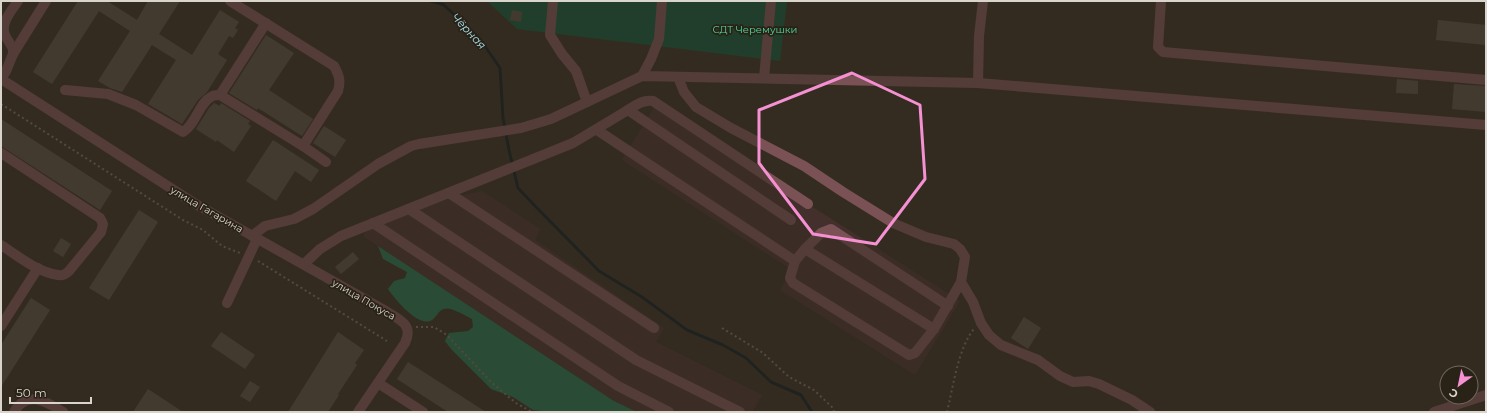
<svg xmlns="http://www.w3.org/2000/svg" width="1487" height="413" font-family="Montserrat,sans-serif">
	<style>
		.industrial { fill: #432f2b }
		.green { fill: #085538 }
		.forest { fill: #1d724e }
		.lines { fill: none; stroke-linecap: round; stroke-linejoin: round }
		.stream { stroke: #07181d; stroke-width: 3 }
		.building { fill: #564d40 }
		.path { stroke: #756e64; stroke-width: 2; stroke-dasharray: 2 3; stroke-linecap: butt }
		.minor { stroke: #7a5154; stroke-width: 10 }
		.marked { fill: none; stroke: #f591d2; stroke-width: 3; stroke-linejoin: round }
		.labels { text-anchor: middle; stroke-width: 3.5; stroke-linejoin: round; paint-order: stroke }
		.park-label { font-size: 10px; fill: #4edd9f; stroke: #292216 }
		.street-label { font-size: 10px; fill: #d9d4cc; stroke: #292216 }
		.water-label { font-size: 11px; font-style: italic; fill: #ace3f4; stroke: #292216 }
	</style>
	<rect width="100%" height="100%" fill="#342c20"/>
	<g class="industrial">
		<path d="M655,106L960,301L915,375L780,290L792,270L622,160Z"/>
		<path d="M482,191L540,229L535,240L664,328L656,342L762,395L752,412H638L614,401L363,236L371,224L455,197Z"/>
	</g>
	<path class="green" d="M487,1H787L780,61L517,29Z"/>
	<path class="forest" d="M378,246L614,401L637,412H552L533,410L513,397L491,389L451,349L445,341L449,333L468,331L473,327L472,319C466,316 450,306 444,309C438,310 436,319 430,321C417,326 394,298 388,289L394,281L405,278L407,272L383,259Z"/>
	<g class="lines">
		<path class="stream" d="M431,1L444,5L480,39L500,68L503,118L509,150L518,188L537,208L599,271L642,297L687,330L723,345L746,358L771,382L801,395L812,412"/>
	</g>
	<g class="building">
		<path d="M78,1H107L137,20L148,1H180L159,34L192,55L220,10L239,22L235,28L238,30L233,38L229,36L218,54L227,60L207,92L198,100L182,124L148,104L176,60L152,45L122,92L110,88L98,81L130,31L99,11L52,84L33,72Z"/>
		<path d="M512,10L522,12L521,22L510,20Z"/>
		<path d="M1438,20L1486,25V45L1436,40Z"/>
		<path d="M266,35L294,53L269,90L313,119L302,136L258,108L257,110L229,93Z"/>
		<path d="M1397,79L1418,81V94L1396,93Z"/>
		<path d="M1454,84L1486,86V112L1452,109Z"/>
		<path d="M214,103L220,106L221,103L250,121L248,124L251,126L234,152L217,140L216,142L196,129L209,108Z"/>
		<path d="M1,119L112,191L100,210L1,146Z"/>
		<path d="M324,126L346,140L335,157L313,143Z"/>
		<path d="M273,140L319,170L311,182L295,171L276,201L246,181Z"/>
		<path d="M139,210L158,222L109,300L89,288Z"/>
		<path d="M61,238L71,244L63,257L53,251Z"/>
		<path d="M353,252L359,259L341,274L335,267Z"/>
		<path d="M31,298L50,310L1,387V345Z"/>
		<path d="M1024,317L1041,328L1028,349L1011,338Z"/>
		<path d="M221,332L255,355L245,369L211,346Z"/>
		<path d="M338,332L364,350L355,363L357,365L338,394L339,395L328,412H288Z"/>
		<path d="M408,362L486,412H448L397,379Z"/>
		<path d="M250,381L260,387L250,402L240,396Z"/>
		<path d="M148,389L183,412H133Z"/>
	</g>
	<g class="lines">
		<g class="path">
			<path d="M1,104L183,220L203,230L222,246L240,253"/>
			<path d="M258,261L387,341"/>
			<path d="M416,327H434L447,335L491,382L516,403L532,412"/>
			<path d="M722,328L763,353L789,377L814,390L833,408L834,412"/>
			<path d="M947,412C953,388 958,348 974,329"/>
		</g>
		<g class="minor">
			<path d="M230,1L334,66C339,75 341,81 338,91L303,146"/>
			<path d="M553,1L550,35L562,54L576,71L587,102"/>
			<path d="M1161,1L1158,47L1163,52L1486,80"/>
			<path d="M266,23L220,95L303,146L326,162"/>
			<path d="M13,54V49C11,44 7,40 5,35C0,23 12,10 18,1"/>
			<path d="M642,76L651,59L659,39L662,1"/>
			<path d="M678,77L684,92L696,107L731,128L804,166L843,192L893,223L926,237L954,244L960,249L965,257L961,282L934,329L915,353L909,355L793,283L790,278L795,261"/>
			<path d="M764,78L771,1"/>
			<path d="M1,79L194,203L386,311C399,320 414,324 405,343L358,412"/>
			<path d="M1,79L6,71L13,54L46,1"/>
			<path d="M978,83L979,36L983,1"/>
			<path d="M65,90L108,94L136,105L183,132C196,124 199,103 211,97C213,95 218,95 220,95"/>
			<path d="M628,110C637,104 643,100 653,101L808,204"/>
			<path d="M597,130L795,261L805,249L934,329"/>
			<path d="M1,153L100,218L103,224L101,232L69,271C66,274 62,276 58,275C37,272 18,256 1,245"/>
			<path d="M449,193L654,328"/>
			<path d="M409,209L636,360L740,412"/>
			<path d="M373,223L618,386L669,412"/>
			<path d="M252,236L265,226L294,219L313,209L378,164L411,146L419,144L521,128L551,119L642,76L978,83L1486,125"/>
			<path d="M805,249L821,233L831,229L948,306"/>
			<path d="M304,264L320,249L341,236L573,143L628,110L791,220"/>
			<path d="M961,282L973,302L981,323L989,335L1001,345L1038,360L1060,376L1073,382L1089,381L1099,384L1132,400L1150,412"/>
			<path d="M227,303L257,239"/>
			<path d="M1,326L38,268"/>
			<path d="M378,383L423,412"/>
			<path d="M14,412C27,390 46,401 63,412"/>
			<path d="M1434,412L1486,395"/>
		</g>
	</g>
	<path d="M0 0H1487V413H0ZM852,73L920,105L925,179L876,244L813,234L759,163V110Z" fill="#342c20" fill-opacity=".55" fill-rule="evenodd"/>
	<path class="marked" d="M852,73L920,105L925,179L876,244L813,234L759,163V110Z"/>
	<g class="labels">
		<g class="park-label">
			<text x="755" y="33">СДТ Черемушки</text>
		</g>
		<g class="street-label">
			<text transform="translate(207 209) rotate(30)" y="4">улица Гагарина</text>
			<text transform="translate(364 299) rotate(30)" y="4">улица Покуса</text>
		</g>
		<g class="water-label">
			<text transform="translate(469 31) rotate(47)" y="4">Чёрная</text>
		</g>
	</g>
	<rect width="1487" height="413" fill="none" stroke="#d9d4cc" stroke-width="4"/>
	<g transform="translate(1459 385) rotate(213)"><circle r="19" fill="#292216" stroke="#6f695f"/>
	<path d="M0-3L7 15L0 10L-7 15Z" fill="#f591d2"/>
	<text y="-6" font-size="11" font-weight="bold" text-anchor="middle" fill="#d9d4cc">С</text>
	</g>
	<path d="M10 397v6h81v-6" fill="none" stroke="#d9d4cc" stroke-width="2"/>
	<text x="16" y="397" font-size="12" fill="#d9d4cc" stroke="#292216" stroke-width="3" paint-order="stroke">50 m</text>
</svg>
